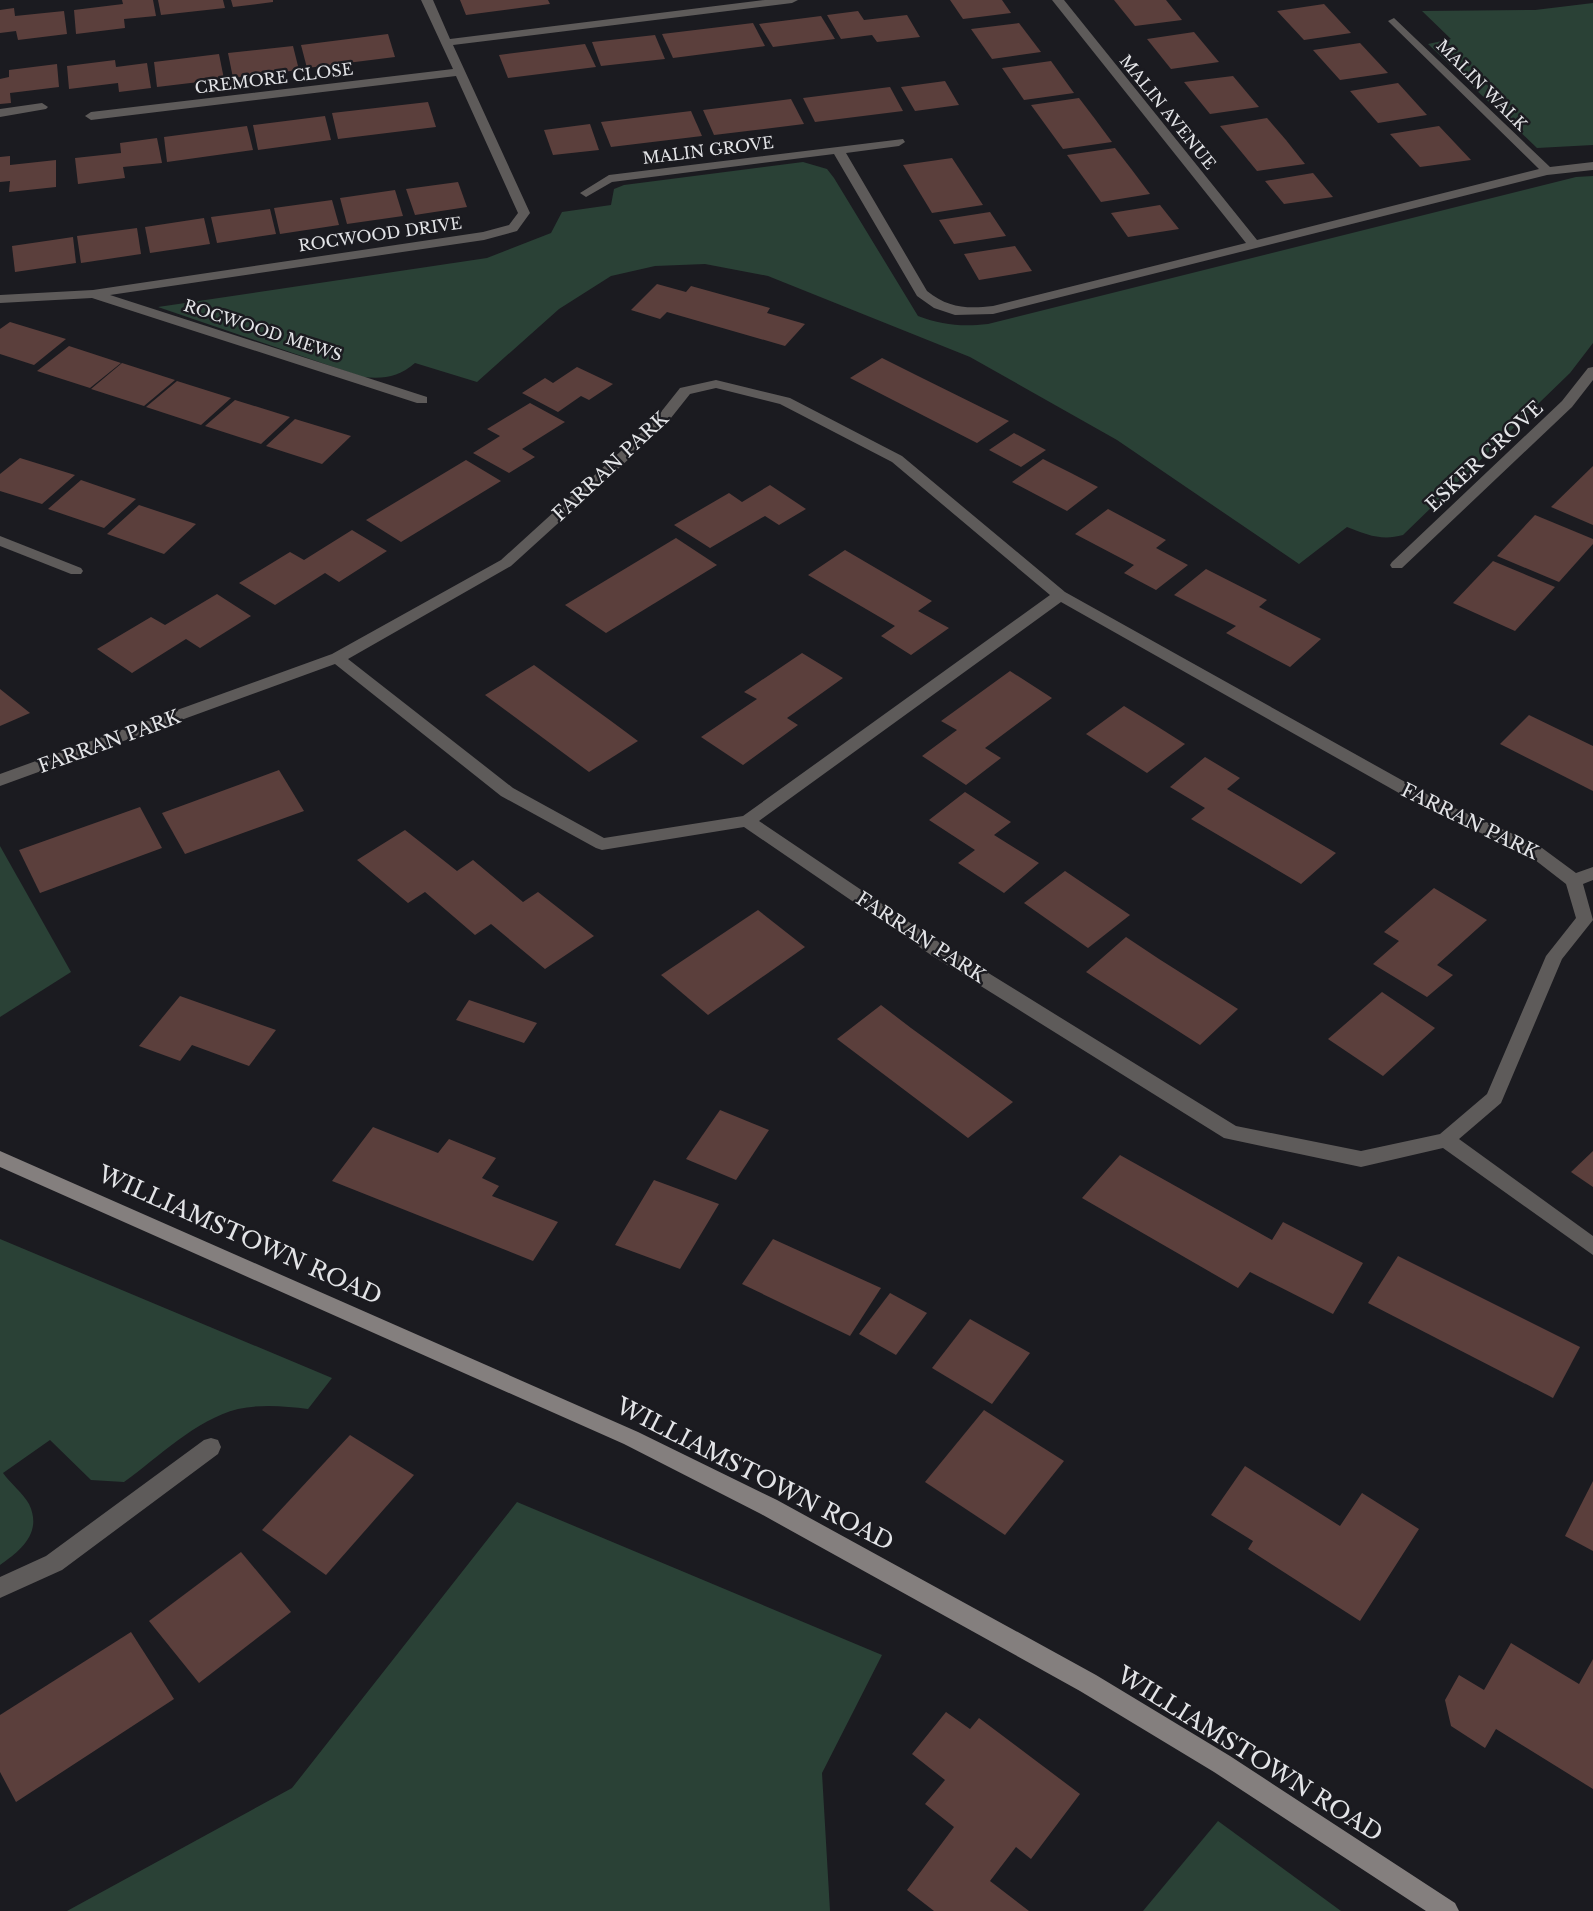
<svg xmlns="http://www.w3.org/2000/svg" width="1593" height="1911" font-family="'Libre Baskerville',serif">
	<style>
		.green { fill: #2a4136 }
		.building { fill: #5b3f3c }
		.lines { fill: none; stroke-linecap: round; stroke-linejoin: round }
		.street { fill: #5e5b5a; fill-rule: evenodd }
		.secondary { fill: #847f7e; fill-rule: evenodd }
		.labels { text-anchor: middle; stroke-width: 5; stroke-linejoin: round; paint-order: stroke }
		.far-street-label { font-size: 16px; fill: #e3e4e7; stroke: #1b1b20 }
		.street-label { font-size: 19px; fill: #e3e4e7; stroke: #1b1b20 }
		.near-street-label { font-size: 23px; fill: #e3e4e7; stroke: #1b1b20 }
	</style>
	<rect width="100%" height="100%" fill="#1b1b20"/>
	<g class="green">
		<path d="M1593,3V145L1537,148L1428,44L1451,39L1422,11L1535,10Z"/>
		<path d="M803,162L827,169L834,178L918,316C942,325 962,327 988,324L1576,177L1593,176V343L1570,373L1403,535C1382,541 1367,535 1347,527L1299,564L1117,440L970,357L768,276L705,264L655,266L611,276L559,309L477,382L415,363C399,377 384,379 363,377L158,307L487,258L551,233L562,212L611,205L614,189L624,185Z"/>
		<path d="M0,846L71,972L0,1017Z"/>
		<path d="M0,1239L332,1378L308,1409C285,1406 261,1404 238,1409C195,1420 159,1457 124,1482L91,1480L50,1440L3,1473C10,1483 23,1493 29,1504C43,1533 20,1551 0,1565Z"/>
		<path d="M517,1502L882,1655L822,1773L830,1911H67L292,1788Z"/>
		<path d="M1218,1821L1341,1911H1143Z"/>
	</g>
	<g class="building">
		<path d="M122,0H153L156,16L124,19L125,28L76,34L74,10L123,4Z"/>
		<path d="M158,0H223L225,8L161,15Z"/>
		<path d="M231,0H273V2L233,7Z"/>
		<path d="M460,0H548L550,4L466,15Z"/>
		<path d="M950,0H1002L1011,13L963,19Z"/>
		<path d="M1114,0H1166L1182,20L1135,26Z"/>
		<path d="M1324,4L1351,33L1304,40L1277,11Z"/>
		<path d="M14,8L15,16L64,11L67,34L18,40L16,31L0,33V10Z"/>
		<path d="M858,11L864,20L907,15L920,37L877,42L872,35L841,39L827,15Z"/>
		<path d="M821,16L835,39L773,47L759,24Z"/>
		<path d="M753,23L765,46L673,58L662,34Z"/>
		<path d="M1019,23L1041,52L992,59L971,29Z"/>
		<path d="M1194,32L1219,62L1171,69L1147,39Z"/>
		<path d="M388,34L395,57L307,68L301,45Z"/>
		<path d="M655,35L665,59L601,66L592,42Z"/>
		<path d="M1360,43L1388,73L1340,80L1313,50Z"/>
		<path d="M585,44L596,67L508,78L499,55Z"/>
		<path d="M293,46L299,70L233,78L228,53Z"/>
		<path d="M219,54L224,79L157,87L154,62Z"/>
		<path d="M115,60L116,67L147,63L151,88L119,92L118,83L69,89L67,66Z"/>
		<path d="M1051,61L1074,93L1024,100L1002,68Z"/>
		<path d="M57,64L59,87L10,93L11,103L0,104V79L9,77V70Z"/>
		<path d="M1233,76L1259,107L1210,114L1184,82Z"/>
		<path d="M945,81L959,105L915,111L901,87Z"/>
		<path d="M1398,83L1427,115L1378,123L1350,91Z"/>
		<path d="M890,87L903,111L815,122L803,98Z"/>
		<path d="M1079,98L1095,119L1112,142L1063,149L1031,105Z"/>
		<path d="M791,99L804,124L714,135L703,110Z"/>
		<path d="M428,102L436,127L338,139L332,113Z"/>
		<path d="M691,111L702,136L611,147L601,122Z"/>
		<path d="M325,116L331,140L258,150L253,125Z"/>
		<path d="M1267,118L1286,140L1305,164L1257,171L1220,126Z"/>
		<path d="M590,124L599,150L553,155L544,130Z"/>
		<path d="M247,126L253,150L167,162L164,137Z"/>
		<path d="M1439,126L1471,160L1420,167L1390,134Z"/>
		<path d="M157,138L162,163L123,167L125,178L78,184L75,158L121,153L120,143Z"/>
		<path d="M1115,148L1132,170L1150,194L1101,202L1067,155Z"/>
		<path d="M10,156V165L56,160V187L9,192L10,181L0,182V157Z"/>
		<path d="M952,158L983,205L932,213L903,165Z"/>
		<path d="M1313,173L1333,197L1284,204L1265,181Z"/>
		<path d="M458,182L467,207L415,215L406,189Z"/>
		<path d="M395,190L403,216L347,224L340,198Z"/>
		<path d="M332,200L339,225L280,234L274,208Z"/>
		<path d="M1160,205L1179,229L1128,237L1111,213Z"/>
		<path d="M270,209L276,234L217,243L211,217Z"/>
		<path d="M990,212L1006,236L954,244L939,220Z"/>
		<path d="M204,218L210,244L150,253L145,227Z"/>
		<path d="M137,228L141,254L81,263L77,236Z"/>
		<path d="M73,237L76,263L15,272L12,246Z"/>
		<path d="M1015,246L1032,271L979,280L964,254Z"/>
		<path d="M657,284L686,292L691,286L770,308L767,313L805,324L785,346L667,312L660,319L631,310Z"/>
		<path d="M10,322L66,339L34,365L0,354V329Z"/>
		<path d="M69,346L121,363L90,388L37,371Z"/>
		<path d="M882,358L914,374L1009,421L977,443L850,378Z"/>
		<path d="M122,363L175,380L144,406L91,389Z"/>
		<path d="M577,367L613,384L589,400L581,396L558,412L522,393L545,378L553,383Z"/>
		<path d="M177,381L231,398L201,425L146,407Z"/>
		<path d="M235,400L290,417L261,444L205,426Z"/>
		<path d="M530,403L565,422L522,449L535,457L509,473L473,453L500,436L487,429Z"/>
		<path d="M295,419L351,436L322,464L266,446Z"/>
		<path d="M1014,433L1046,450L1021,467L989,450Z"/>
		<path d="M20,458L75,475L42,504L0,491V474Z"/>
		<path d="M1043,459L1071,473L1098,487L1067,511L1012,482Z"/>
		<path d="M466,460L501,481L401,542L366,520Z"/>
		<path d="M1593,466V525L1551,507Z"/>
		<path d="M81,480L136,499L104,528L48,509Z"/>
		<path d="M770,485L806,509L779,525L765,516L710,548L674,525L729,493L742,502Z"/>
		<path d="M139,505L196,524L164,554L107,534Z"/>
		<path d="M1108,509L1166,540L1156,548L1188,565L1156,590L1124,573L1134,565L1075,534Z"/>
		<path d="M1535,515L1593,539V544L1559,582L1497,556Z"/>
		<path d="M352,530L387,551L339,582L325,573L275,605L239,583L290,552L304,560Z"/>
		<path d="M676,538L717,565L606,633L565,605Z"/>
		<path d="M845,550L932,601L918,611L949,628L911,655L881,636L895,626L808,575Z"/>
		<path d="M1493,561L1555,587L1515,631L1453,603Z"/>
		<path d="M1206,569L1267,600L1259,607L1321,639L1290,667L1226,633L1236,626L1174,595Z"/>
		<path d="M217,594L251,616L200,648L186,639L132,673L97,649L151,617L165,625Z"/>
		<path d="M802,653L843,678L787,718L798,725L743,765L701,737L757,699L744,692Z"/>
		<path d="M534,665L611,721L638,741L589,772L485,695Z"/>
		<path d="M1010,671L1052,698L985,748L1001,758L966,785L922,756L957,730L941,721Z"/>
		<path d="M0,689L30,713L0,726Z"/>
		<path d="M1124,706L1155,725L1185,744L1147,773L1086,734Z"/>
		<path d="M1529,715L1593,746V791L1500,744Z"/>
		<path d="M1205,757L1240,778L1227,789L1336,853L1301,884L1191,819L1205,808L1170,787Z"/>
		<path d="M279,770L304,811L185,854L162,813Z"/>
		<path d="M965,792L1011,822L994,835L1039,863L1004,893L958,863L975,850L929,820Z"/>
		<path d="M140,807L162,848L40,893L19,850Z"/>
		<path d="M405,830L457,871L473,860L523,902L538,892L594,936L545,969L491,924L475,935L425,892L408,903L357,860Z"/>
		<path d="M1065,871L1130,915L1088,948L1024,903Z"/>
		<path d="M1434,888L1487,920L1437,965L1453,975L1427,997L1373,964L1399,941L1384,932Z"/>
		<path d="M758,910L805,947L708,1015L661,975Z"/>
		<path d="M1126,937L1159,959L1238,1009L1200,1045L1086,972Z"/>
		<path d="M1382,992L1435,1028L1383,1076L1328,1039Z"/>
		<path d="M180,996L276,1030L249,1066L192,1045L180,1061L139,1046Z"/>
		<path d="M469,1000L537,1023L524,1043L456,1020Z"/>
		<path d="M881,1005L911,1028L1013,1102L968,1138L837,1039Z"/>
		<path d="M720,1110L769,1130L736,1180L686,1159Z"/>
		<path d="M373,1127L438,1153L449,1139L496,1158L482,1178L499,1186L492,1196L558,1222L533,1261L332,1181Z"/>
		<path d="M1593,1151V1187L1571,1172Z"/>
		<path d="M1120,1155L1272,1240L1283,1222L1363,1263L1333,1314L1250,1272L1238,1288L1082,1198Z"/>
		<path d="M654,1180L719,1204L680,1269L615,1245Z"/>
		<path d="M773,1239L881,1288L850,1336L742,1284Z"/>
		<path d="M1398,1256L1580,1347L1553,1398L1368,1303Z"/>
		<path d="M890,1293L927,1313L896,1355L859,1334Z"/>
		<path d="M970,1319L1030,1353L992,1404L932,1368Z"/>
		<path d="M984,1410L1064,1461L1005,1535L925,1482Z"/>
		<path d="M350,1435L414,1475L326,1575L262,1530Z"/>
		<path d="M1245,1466L1340,1526L1362,1493L1419,1529L1360,1621L1248,1549L1253,1541L1211,1515Z"/>
		<path d="M1593,1481V1551L1565,1536Z"/>
		<path d="M241,1552L291,1612L199,1683L149,1621Z"/>
		<path d="M131,1632L174,1699L16,1802L0,1772V1715Z"/>
		<path d="M1511,1643L1579,1684L1593,1659V1789L1496,1729L1485,1748L1451,1726L1445,1700L1459,1675L1484,1690Z"/>
		<path d="M946,1712L970,1729L979,1718L1080,1794L1031,1859L1016,1847L990,1881L1029,1911H934L907,1890L954,1827L925,1804L945,1780L912,1754Z"/>
	</g>
	<g class="lines">
		<g class="street">
			<path d="M421,0H433L450,39L765,0H798L792,3L453,45L530,213L517,231L484,240L110,295L427,397V403H417L92,298L0,303V295L93,290L483,232L509,225L518,213L456,76L91,120L85,116L91,112L453,69Z"/>
			<path d="M1052,0H1064L1257,240L1539,169L1390,23L1388,21L1394,18L1550,167L1593,162V170L1547,175L993,314L955,315L934,308L917,296L834,154L612,182L586,197L580,193L609,175L903,139L905,142L899,146L846,153L927,291C948,308 967,309 993,306L1246,243Z"/>
			<path d="M42,103L48,107L46,109L0,117V109Z"/>
			<path d="M1593,367V380L1572,407L1402,568H1392L1390,565L1392,562L1562,401L1588,368Z"/>
			<path d="M716,380L790,398L902,456L1065,592L1441,802L1538,845L1576,873L1593,867V880L1583,884L1593,920L1562,959L1501,1103L1459,1139L1593,1236V1255L1443,1148L1361,1167L1224,1138L931,955L744,827L602,850L596,848L501,796L335,664L0,786V774L332,654L501,560L653,422L680,388ZM716,388L780,404L892,462L1050,595L743,816L604,838L513,788L348,659L511,566L663,428L690,394ZM1061,602L1429,810L1526,853L1566,884L1576,918L1546,956L1487,1094L1440,1134L1361,1151L1236,1126L943,945L759,821Z"/>
			<path d="M0,536L81,568L83,571L81,574H71L0,546Z"/>
			<path d="M211,1438L218,1440L221,1447L218,1454L62,1570L0,1598V1577L46,1556L204,1440Z"/>
		</g>
		<path class="secondary" d="M0,1151L638,1432L777,1500L1096,1675L1230,1756L1455,1903L1459,1911H1426L1214,1772L1080,1691L761,1514L624,1444L0,1167Z"/>
	</g>
	<g class="labels">
		<g class="far-street-label">
			<text transform="translate(274 78) rotate(-7)" y="6">CREMORE CLOSE</text>
			<text transform="translate(1482 85) rotate(45)" y="6">MALIN WALK</text>
			<text transform="translate(1168 112) rotate(51)" y="6">MALIN AVENUE</text>
			<text transform="translate(708 150) rotate(-7)" y="6">MALIN GROVE</text>
			<text transform="translate(380 234) rotate(-8)" y="6">ROCWOOD DRIVE</text>
			<text transform="translate(263 330) rotate(18)" y="6">ROCWOOD MEWS</text>
		</g>
		<g class="street-label">
			<text transform="translate(1484 456) rotate(-43)" y="7">ESKER GROVE</text>
			<text transform="translate(610 466) rotate(-43)" y="7">FARRAN PARK</text>
			<text transform="translate(109 741) rotate(-20)" y="7">FARRAN PARK</text>
			<text transform="translate(1470 821) rotate(26)" y="7">FARRAN PARK</text>
			<text transform="translate(921 937) rotate(33)" y="7">FARRAN PARK</text>
		</g>
		<g class="near-street-label">
			<text transform="translate(240 1235) rotate(24)" y="8">WILLIAMSTOWN ROAD</text>
			<text transform="translate(755 1474) rotate(27)" y="8">WILLIAMSTOWN ROAD</text>
			<text transform="translate(1250 1754) rotate(32)" y="8">WILLIAMSTOWN ROAD</text>
		</g>
	</g>
</svg>
